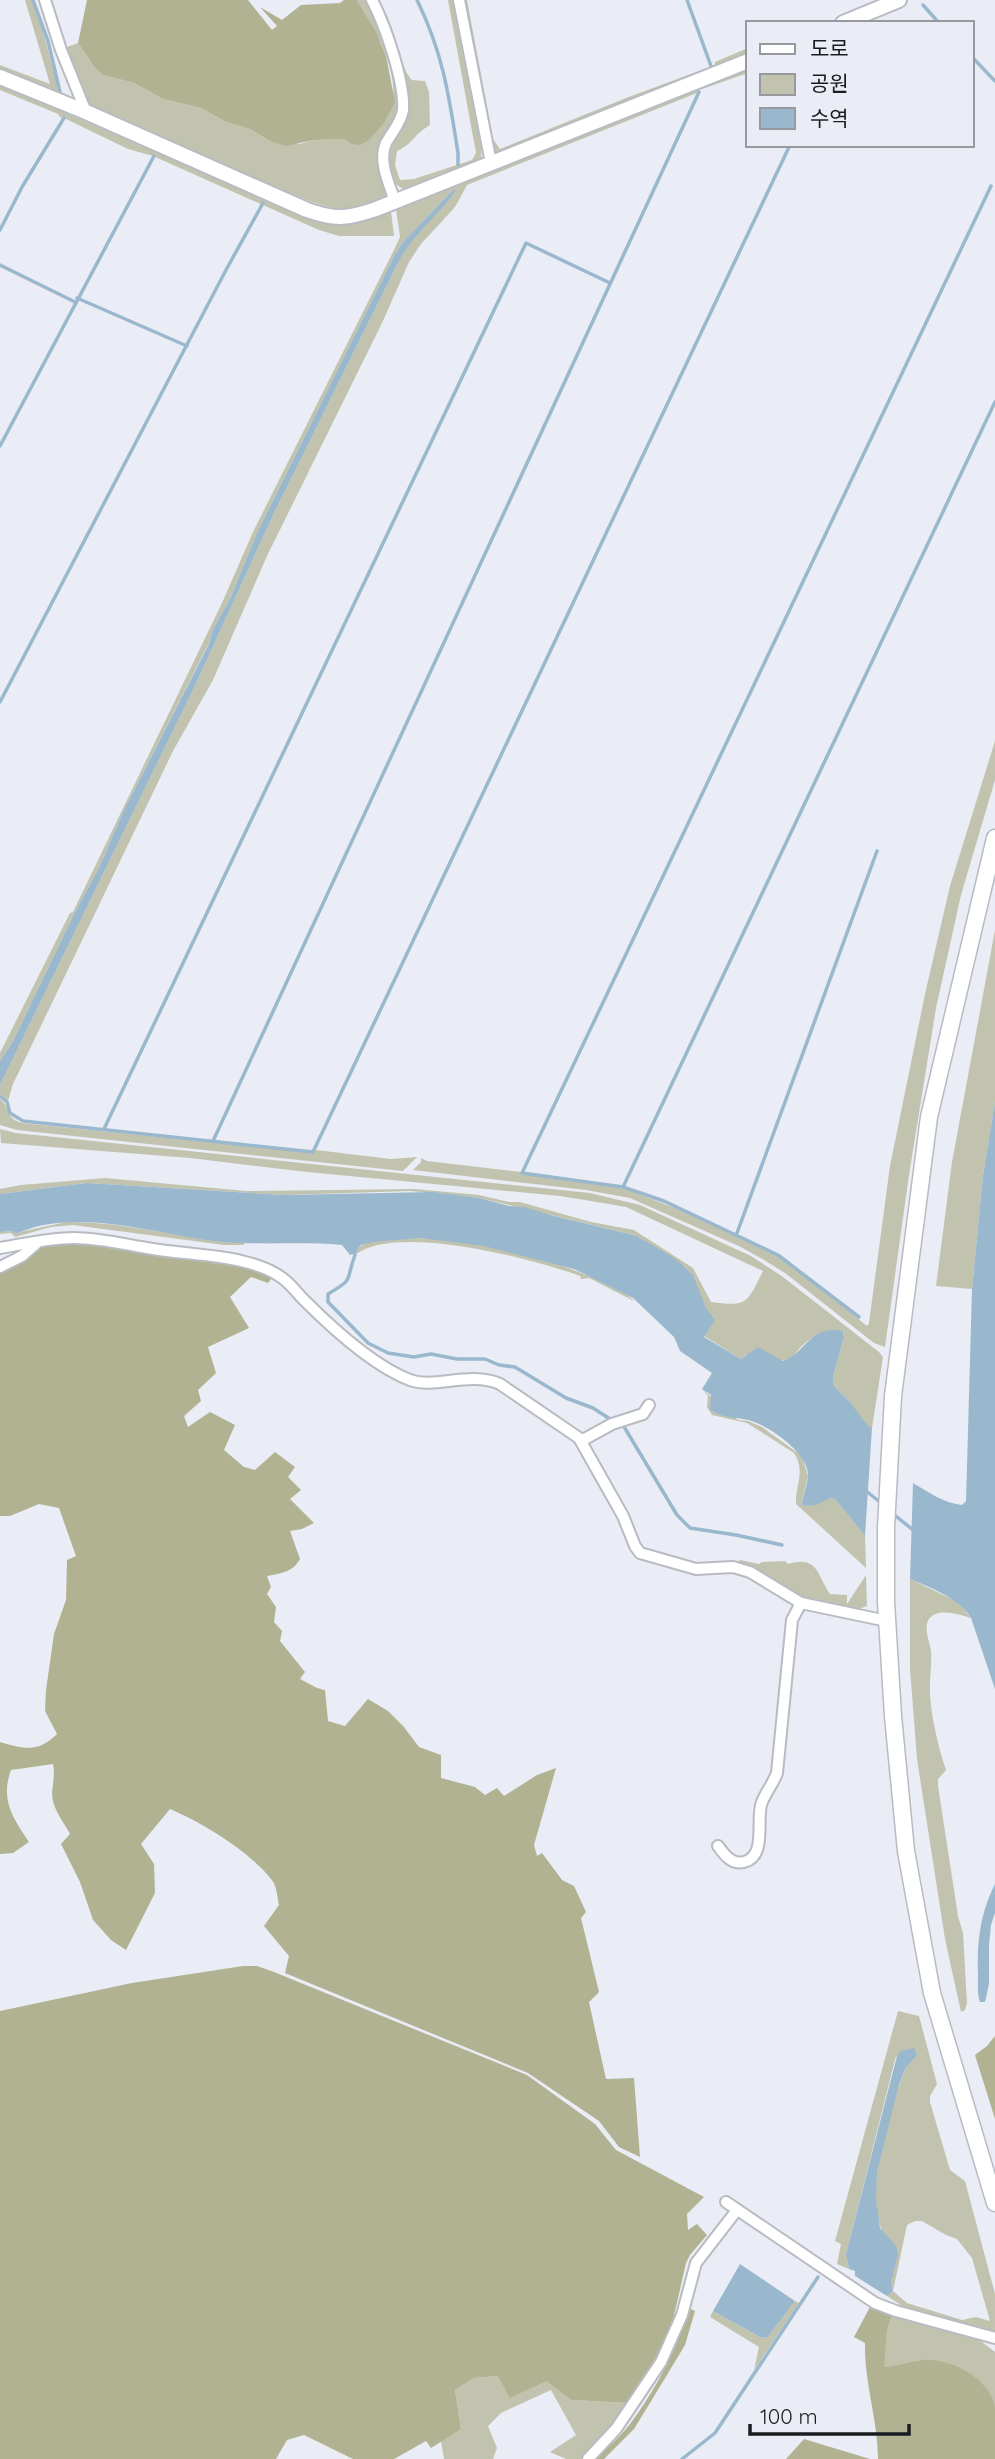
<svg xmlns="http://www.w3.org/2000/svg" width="995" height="2459" font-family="Quicksand,'Noto Sans KR',sans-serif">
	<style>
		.green { fill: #c2c3ae; fill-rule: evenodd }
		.forest { fill: #b0b292 }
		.water { fill: #9ab8cd }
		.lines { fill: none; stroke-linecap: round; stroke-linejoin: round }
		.stream { stroke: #9ab8cd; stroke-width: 3.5 }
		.minor-casing { stroke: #b8bbc2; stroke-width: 14 }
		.major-casing { stroke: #b8bbc2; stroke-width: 18 }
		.highway-casing { stroke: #b8bbc2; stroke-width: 19 }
		.minor { stroke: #fff; stroke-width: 10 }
		.major { stroke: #fff; stroke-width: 14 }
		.highway { stroke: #fff; stroke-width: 16 }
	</style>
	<rect width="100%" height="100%" fill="#eaedf5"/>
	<g class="green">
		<path d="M25,0H32L38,12L59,92L56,94L0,70V65L50,84Z"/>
		<path d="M357,0H367L384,42L399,94L398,114L384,142L390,196C353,211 342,213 304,199L160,139L91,106L84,95L64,48L78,43L95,68L103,75L134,83L163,99L201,108L226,122L250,129L270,141L300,144L314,140L344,139L351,144C367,140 367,140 378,129C414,93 378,35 357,0Z"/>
		<path d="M448,0H454L482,142L481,159L468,166L404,190L396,184L389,164L391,149L404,116L380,11L385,12C396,32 399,66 412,80L425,81L429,92L430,125C414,134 413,144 397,151L395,165L400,180L414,179L472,160L476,153Z"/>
		<path d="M461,0H467L493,139L500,149L626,98L715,65V62L748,48V54L496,155L494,153Z"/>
		<path d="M748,66V73L699,90L697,93L467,185L455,207L421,244L409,262L382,323L267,556L213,680L173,751L13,1084L8,1101L0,1094V1085L194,688L275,511L406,247L455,191L453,190L403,242L394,256L257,533L230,599L212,631L209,643L123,812L99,868L75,912L13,1041L0,1061V1053L70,913L73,912L222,603L253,532L393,252L400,237L396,209Z"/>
		<path d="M0,85L317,220C346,228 364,223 391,211L394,236H339L319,230L153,156L128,149L66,119L64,116L61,118L58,114L0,90Z"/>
		<path d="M995,741V780L961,895L936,1008L909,1175L885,1347L874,1343L785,1273L764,1260L741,1247L630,1198L586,1190L413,1170L421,1162V1158L427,1161L521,1172V1174L623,1188L696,1216L778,1256L808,1277L867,1326L869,1323L890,1166L925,994L950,886Z"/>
		<path d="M995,930V1102L983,1175L972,1289L936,1286L952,1162Z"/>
		<path d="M0,1099C11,1107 4,1118 22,1123L314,1153L316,1150L391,1159L417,1157L403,1171L17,1130L0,1125Z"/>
		<path d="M0,1129L16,1133L590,1193L640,1205L751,1256L783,1277L879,1352L883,1357L872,1428L868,1427L851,1403L834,1386L833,1377L844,1337L843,1331C827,1330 814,1334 802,1346C796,1351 794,1359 785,1360C774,1363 758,1357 746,1355L741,1359L704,1336L709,1314L686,1268L634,1235L480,1198L410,1191L284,1195L87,1183L0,1194V1189L21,1185L105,1178L246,1191L415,1189L479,1195L509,1202H520L591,1222L634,1230L693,1268L711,1302C748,1307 747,1303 763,1271L626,1207L609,1204L560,1196L307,1172L190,1158L1,1143Z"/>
		<path d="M66,1222C126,1221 185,1240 244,1242V1245H224L73,1225L51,1227L15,1237L11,1233L0,1234V1232L12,1231L16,1234L24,1231Z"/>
		<path d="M405,1238C468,1237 556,1257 611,1287C619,1291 628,1294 634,1301L589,1278L581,1279L580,1276C534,1259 400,1224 358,1253L357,1250C366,1238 391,1240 405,1238Z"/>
		<path d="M702,1389L738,1420L748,1421L762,1427L802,1456L808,1476L802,1501L803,1506C816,1506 824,1497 834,1498L865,1536L866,1568L796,1504C795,1486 806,1471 794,1453L747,1423L712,1415L707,1407L708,1396Z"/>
		<path d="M740,1560L759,1564L762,1562L785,1561L788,1564C819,1555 817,1576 830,1594L847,1595V1604L866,1575L867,1606L859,1609L803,1599L765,1573L742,1564H734Z"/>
		<path d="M910,1579L958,1602L971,1618C960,1615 938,1607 929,1619C923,1628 930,1642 931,1651C932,1666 929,1681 930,1695C932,1721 938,1746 946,1770L938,1779V1786L958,1916L963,1933L967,2003L965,2010L961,2012L945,1939L917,1759L910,1669Z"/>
		<path d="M898,2011L919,2016L937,2084L930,2096V2102L950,2170L965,2181L995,2294V2334L904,2307L887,2296L893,2291L891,2282L896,2246C889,2240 882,2234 880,2225C866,2179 890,2110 906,2067L896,2056L846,2254L849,2269L837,2264L841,2244L835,2241ZM915,2221H922L946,2235L957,2239L972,2258L990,2321L976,2317L962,2320L907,2303L893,2291L907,2225Z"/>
		<path d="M795,2301L799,2303L754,2370L759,2347L710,2317L713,2311L760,2337L767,2338Z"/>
		<path d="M892,2315L978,2339L995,2352V2405L986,2389L933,2361L920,2360L897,2367H883L887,2331Z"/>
		<path d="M498,2376L546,2381L571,2400L628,2403L610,2428L582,2459H566L550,2452L576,2435L551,2390L501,2413L488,2426L497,2448L493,2459H444L441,2441L461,2429L455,2390L474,2378Z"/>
	</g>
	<g class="forest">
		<path d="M87,0H248L272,30L277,26L260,7L282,20L301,5L340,3L344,0H357L376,32L386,56L395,102L384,123L369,140L360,145L351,144L344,139L314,140L286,146L270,141L250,129L226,122L201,108L163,99L134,83L103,75L95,68L78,43Z"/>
		<path d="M71,1240L233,1262L274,1275L268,1283L251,1277L230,1297L249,1328L208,1347L216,1373L198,1390L201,1401L184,1416L188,1427L210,1412L235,1425L224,1450L244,1467L255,1470L275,1452L295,1467L288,1477L301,1490L290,1499L314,1523L302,1529L290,1531L300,1559C293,1572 282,1573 267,1576L271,1587L267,1594L276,1607L274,1622L282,1631L280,1641L305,1672L300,1679L317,1688L325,1690L328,1721L345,1726L368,1699L388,1711L404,1727L419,1747L441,1755V1778L475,1787L485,1795L497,1788L504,1796L537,1775L556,1768L534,1845L537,1856L542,1853L562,1880L574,1886L586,1912L581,1918L599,1992L589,2002L606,2079L634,2078L640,2157L619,2147L599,2121L528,2073L285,1973L289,1956L264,1926L279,1905C277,1897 277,1885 271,1879C249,1851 203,1823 170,1809L141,1844L154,1864L155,1893L126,1950L111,1940L93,1920L80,1882L61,1844L70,1834C63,1821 52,1808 52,1793C53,1782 55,1774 53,1764L11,1770C0,1800 13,1818 29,1842L13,1853L0,1854V1742C24,1749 38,1753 57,1734L45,1711L46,1690L54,1634L66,1600L67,1560L76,1556L59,1508L39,1504L10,1516H0V1269L39,1243Z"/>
		<path d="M243,1966H257L274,1972L527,2075L595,2124L616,2150L704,2197L687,2214L688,2230L697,2224L707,2235L690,2255L686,2263L670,2333L654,2363L628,2403L571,2400L546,2381L510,2398L498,2376L474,2378L455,2390L461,2429L431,2448L426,2441L394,2459H353L304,2435L287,2440L276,2459H0V2011L132,1983Z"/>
		<path d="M995,2036V2119L975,2055L987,2046Z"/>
		<path d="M870,2307L892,2315L887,2331L884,2367C897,2367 908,2362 921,2360C950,2358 986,2376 995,2405C995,2418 995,2444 995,2459H878C878,2420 864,2382 865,2343L854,2337Z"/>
		<path d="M689,2308L695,2311L685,2345L653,2398L634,2429L604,2459H596C607,2448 620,2437 630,2424C655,2391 678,2348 689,2308Z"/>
		<path d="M804,2439L870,2459H786Z"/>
	</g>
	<g class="water">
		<path d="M453,190H456C438,216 412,235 398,263L275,511L194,688L0,1085V1061L13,1041L75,912L99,868L123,812L209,644L212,631L230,599L257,533L394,256L403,242Z"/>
		<path d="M995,1102V1689L971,1618C959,1598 931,1588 910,1579L913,1483C929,1492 943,1503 962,1505L966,1501L972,1289L983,1175Z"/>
		<path d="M87,1183L284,1195L432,1192L480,1198L509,1206L524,1207L554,1216L634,1235L649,1243L677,1260L693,1275L706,1308L715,1320L704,1337L741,1359L758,1347L783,1361C806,1353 810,1324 843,1331L844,1337L833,1377L834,1386L851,1403L868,1426L872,1428L865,1536L834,1498H830L816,1505L803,1506L802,1502C804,1493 808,1483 808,1474C807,1452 768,1425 748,1420C734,1417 723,1418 710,1410L711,1395L702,1389L712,1373L680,1351L674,1337L633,1298L574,1269L484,1246L420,1238L374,1242L361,1245L357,1250L358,1253L350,1255L342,1245C299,1241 255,1246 213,1241C153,1233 73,1207 16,1234L12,1231L0,1232V1194Z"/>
		<path d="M995,1884V1913L991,1925L989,1945V1984L985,2002H980C977,1993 978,1984 978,1975C977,1941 980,1914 995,1884Z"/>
		<path d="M914,2048L917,2055L906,2067L899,2085L877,2172L876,2199L880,2228L896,2246L898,2254L891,2282L893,2291L887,2296L855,2276V2271L849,2269L846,2254L897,2056L901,2051Z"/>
		<path d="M740,2264L795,2301L767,2338L760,2337L713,2311Z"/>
	</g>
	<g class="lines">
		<g class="stream">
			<path d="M33,0L48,41L60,92"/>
			<path d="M417,0C443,53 449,96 458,153V165"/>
			<path d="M687,0L711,66"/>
			<path d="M923,5L939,23"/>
			<path d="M972,57L995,81"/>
			<path d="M0,230L22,187L64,118"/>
			<path d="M0,265L75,302"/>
			<path d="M77,298L187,346"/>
			<path d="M0,446L154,156"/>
			<path d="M0,702L226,270L263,203"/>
			<path d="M0,1096L7,1102L10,1113L23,1121L313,1152L790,145"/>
			<path d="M104,1129L526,243L610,283"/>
			<path d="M213,1141L699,92"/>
			<path d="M623,1187L995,402"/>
			<path d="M737,1233L877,851"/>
			<path d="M355,1255C345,1282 355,1278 328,1294V1302L368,1343L388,1353L414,1357L431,1354L457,1359H485L499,1365L515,1367L566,1398L593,1408L610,1419"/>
			<path d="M859,1317L778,1255L664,1201L623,1187L522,1173L991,186"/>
			<path d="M623,1425L677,1515L690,1528L736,1535L782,1545"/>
			<path d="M865,1490L881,1503"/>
			<path d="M892,1513L913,1530"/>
			<path d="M682,2459L715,2433L818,2277"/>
		</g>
		<g class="minor-casing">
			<g id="minor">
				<path d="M45,0L61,50L86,112"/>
				<path d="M372,0C385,25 405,82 403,110C401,123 392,132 386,143C378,161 389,184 395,201"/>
				<path d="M459,0L491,163"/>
				<path d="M0,1248C24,1244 49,1238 74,1238C101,1238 126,1245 153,1249C192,1256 255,1254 286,1281C293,1287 298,1294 304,1300C332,1328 373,1366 410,1380C434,1389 470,1371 500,1384L579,1438L623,1516L635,1546L640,1553L696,1569L733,1567L750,1572L801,1603L887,1621"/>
				<path d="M0,1267L22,1256L37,1243"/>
				<path d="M581,1441L612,1424L643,1414L649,1405"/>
				<path d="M718,1846C724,1854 731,1865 744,1862C768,1856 755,1818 762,1802C766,1792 773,1784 777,1773L792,1620L801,1603"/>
				<path d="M726,2202L875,2303L896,2311L995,2338"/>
				<path d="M588,2459L616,2429L661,2362L682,2315L696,2263L737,2210"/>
			</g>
		</g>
		<g class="major-casing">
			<g id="major">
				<path d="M843,23L899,0"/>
				<path d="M0,77L86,112L307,210C335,220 347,219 376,209L748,61"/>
			</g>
		</g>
		<g class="highway-casing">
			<path id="highway" d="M995,838L929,1117L893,1396L886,1528V1602L893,1716L906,1851L932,1993L995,2203"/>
		</g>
		<use href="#minor" class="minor"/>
		<use href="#major" class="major"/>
		<use href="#highway" class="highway"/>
	</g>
	<rect x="746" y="21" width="228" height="126" fill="#eaedf5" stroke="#97999f" stroke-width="2"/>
	<rect x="760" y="44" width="35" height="10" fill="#ffffff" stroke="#97999f" stroke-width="2"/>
	<text x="810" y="56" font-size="21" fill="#1b1c1f">도로</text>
	<rect x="760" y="74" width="35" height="21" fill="#c2c3ae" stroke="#97999f" stroke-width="2"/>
	<text x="810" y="91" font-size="21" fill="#1b1c1f">공원</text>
	<rect x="760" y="108" width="35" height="21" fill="#9ab8cd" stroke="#97999f" stroke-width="2"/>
	<text x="810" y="126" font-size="21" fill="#1b1c1f">수역</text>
	<path d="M750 2424v10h159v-10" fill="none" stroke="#1b1c1f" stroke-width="3.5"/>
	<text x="760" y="2424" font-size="21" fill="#1b1c1f" stroke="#eaedf5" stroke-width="5" paint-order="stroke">100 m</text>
</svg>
